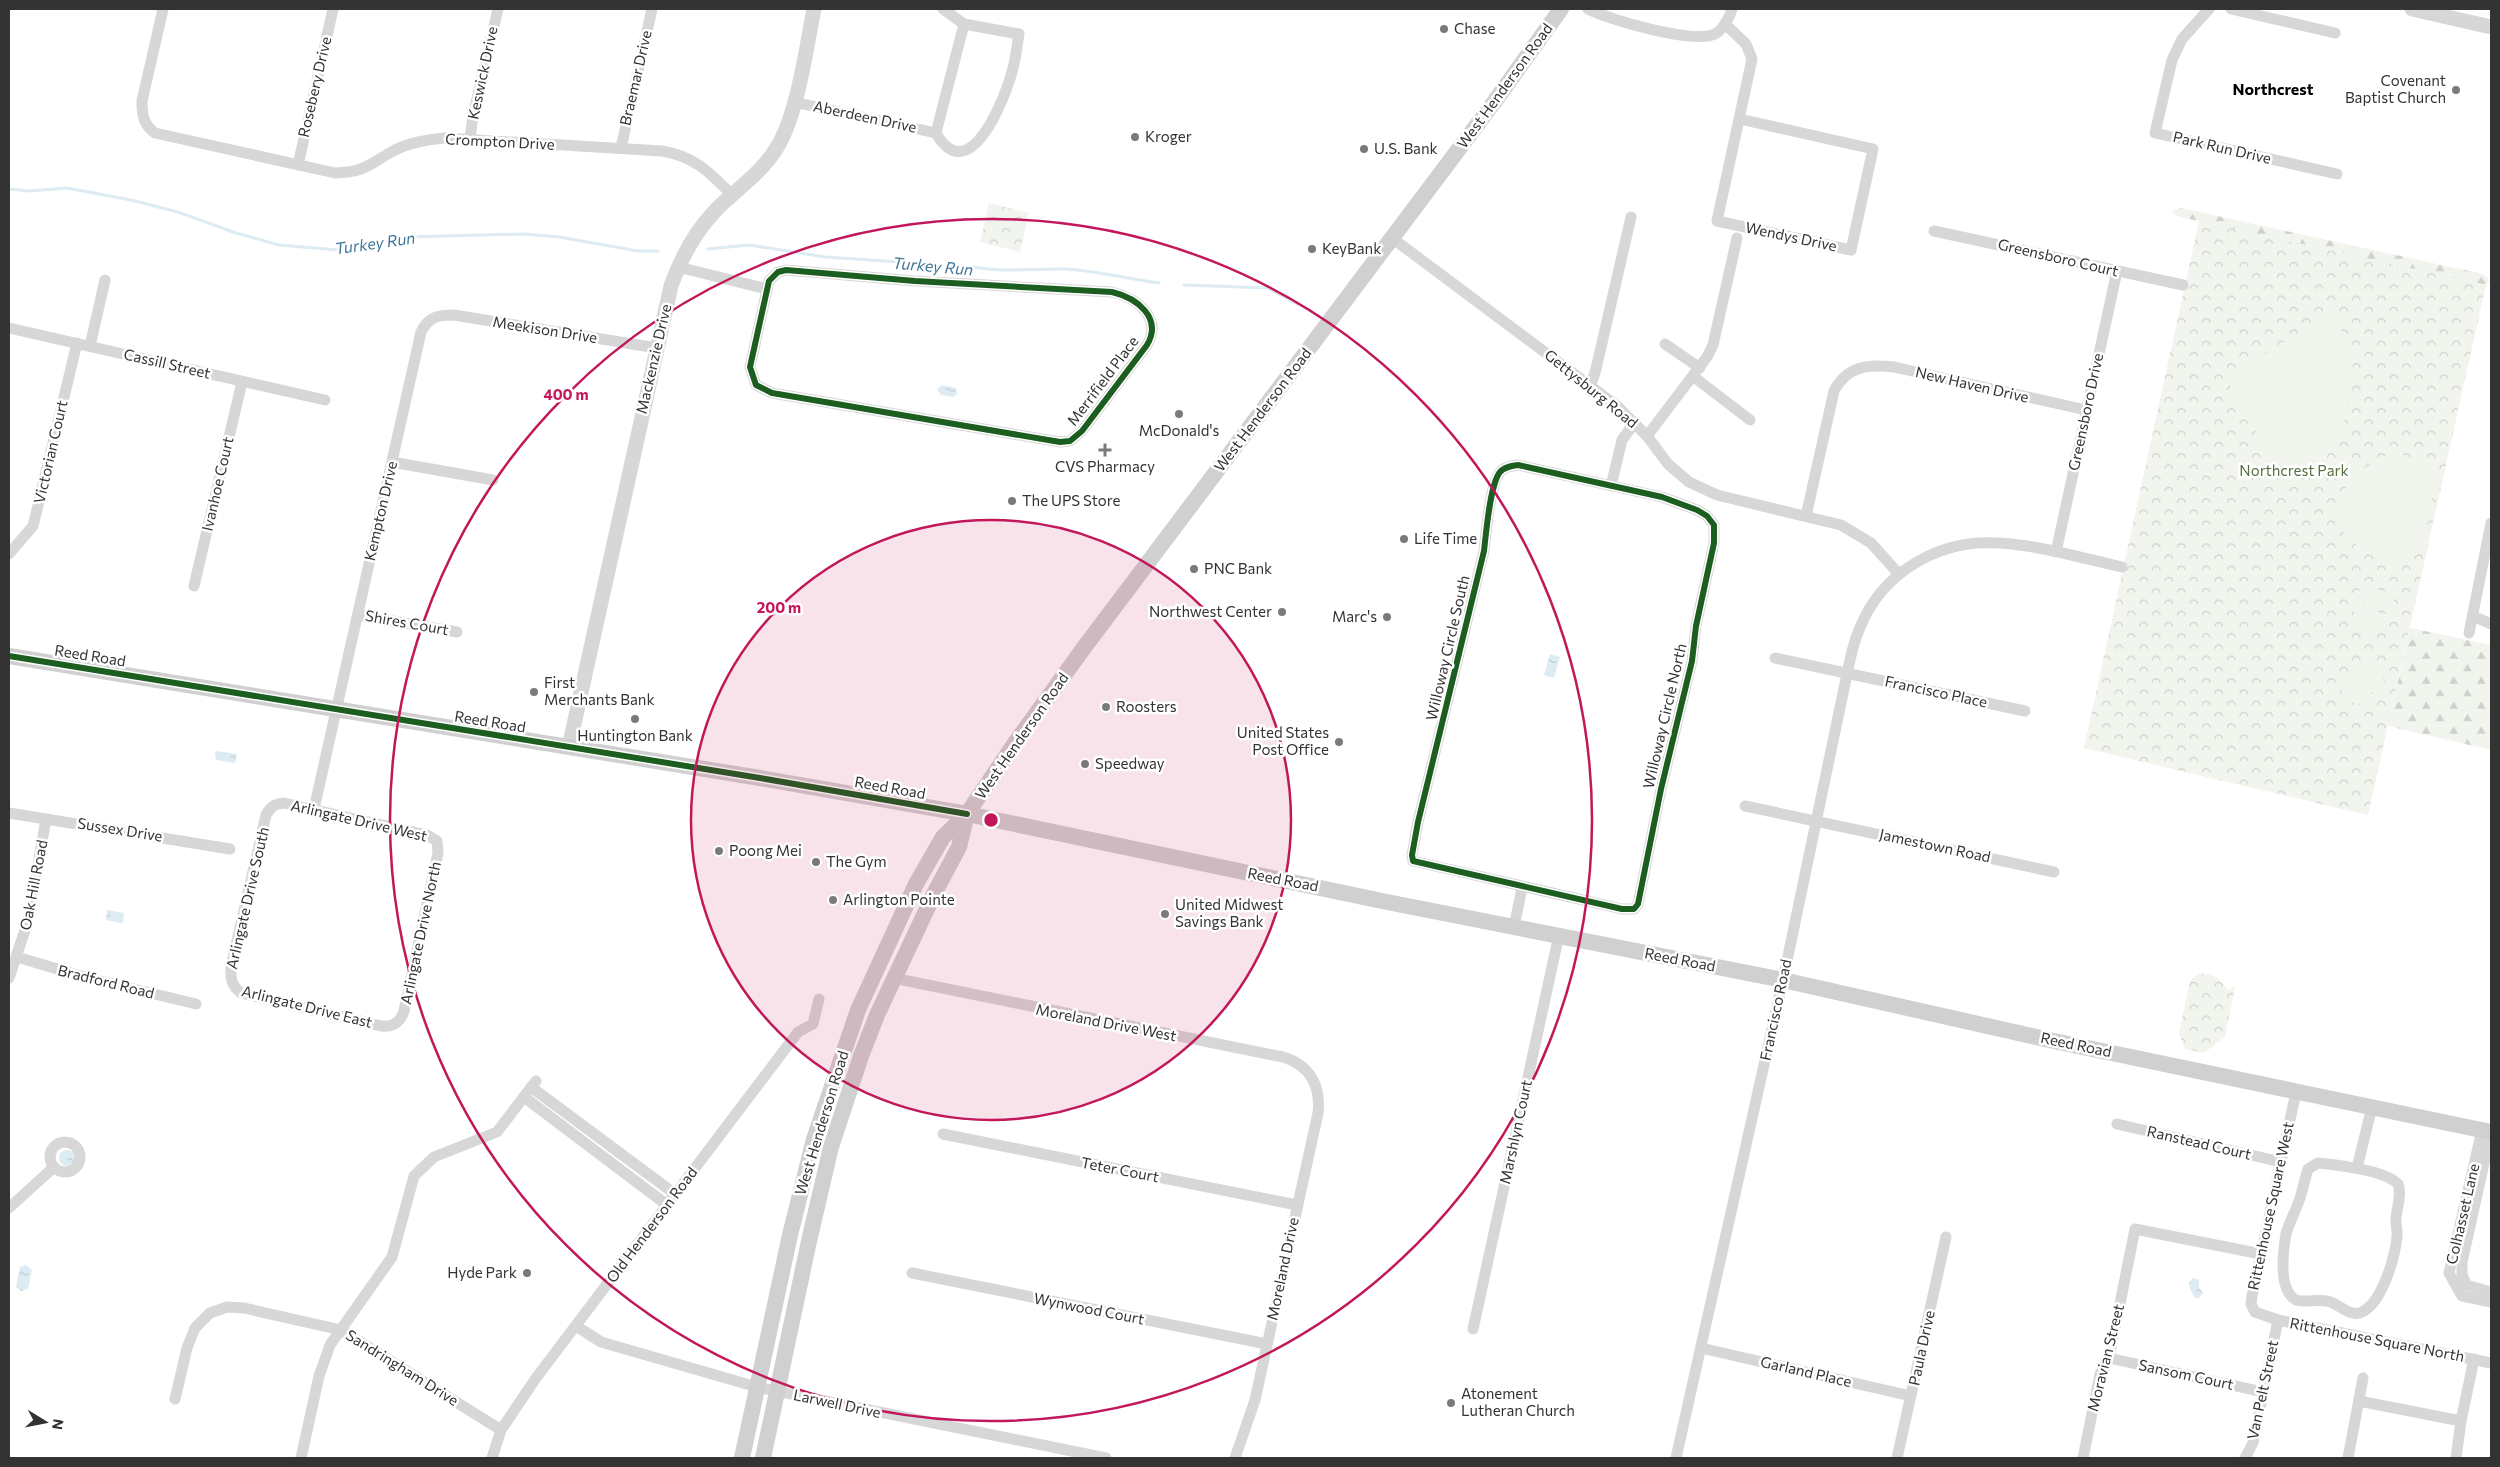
<svg xmlns="http://www.w3.org/2000/svg" width="2500" height="1467" font-family="Commissioner,sans-serif">
	<style>
		.forest { fill: url(#forest-firs) }
		.park { fill: url(#park-crowns) }
		.garden { fill: #f1f5ed }
		.water { fill: url(#water-ripples) }
		.lines { fill: none; stroke-linecap: round; stroke-linejoin: round }
		.stream { stroke: #ddebf3; stroke-width: 3 }
		.minor { stroke: #d7d7d7; stroke-width: 11 }
		.tertiary { stroke: #d7d7d7; stroke-width: 15 }
		.secondary { stroke: #d0d0d0; stroke-width: 16 }
		.cycleway-casing { stroke: #fff; stroke-width: 9 }
		.cycleway { stroke: #1b5e20; stroke-width: 6 }
		.ring { fill: none; stroke: #c2185b; stroke-width: 2.5 }
		.poi-dot { fill: #7a7a7a; stroke: #fff; stroke-width: 2 }
		.labels { text-anchor: middle; stroke-width: 5; stroke-linejoin: round; paint-order: stroke }
		.poi-label { font-size: 15px; fill: #333; stroke: #fff; text-anchor: start }
		.street-label { font-size: 15px; fill: #333; stroke: #fff }
		.park-label { font-size: 15px; fill: #56703f; stroke: #fff }
		.neighbourhood-label { font-size: 16px; font-weight: bold; fill: #000; stroke: #fff }
		.water-label { font-size: 16px; font-style: italic; fill: #3f7597; stroke: #fff }
		.centre { fill: #c2185b; stroke: #fff; stroke-width: 2.5 }
		.ring-label { font-size: 15px; text-anchor: middle; font-weight: bold; fill: #c2185b; stroke: #fff; stroke-width: 5; stroke-linejoin: round; paint-order: stroke }
	</style>
	<defs>
		<pattern id="forest-firs" width="22" height="20" patternUnits="userSpaceOnUse" patternTransform="scale(1.25)"><rect width="22" height="20" fill="#f1f5ed"/><path d="M5 1l3.5 6h-7zM16 11l3.5 6h-7z" fill="#cfd2cc"/></pattern>
		<pattern id="park-crowns" width="20" height="18" patternUnits="userSpaceOnUse" patternTransform="scale(1.25)"><rect width="20" height="18" fill="#f1f5ed"/><path d="M2 6a3 3 0 1 1 6 0M12 15a3 3 0 1 1 6 0" fill="none" stroke="#cfd2cc"/></pattern>
		<pattern id="water-ripples" width="26" height="14" patternUnits="userSpaceOnUse" patternTransform="scale(1.25)"><rect width="26" height="14" fill="#ddebf3"/><path d="M2 4q2-2 4 0t4 0M15 11q2-2 4 0t4 0" fill="none" stroke="#becad1"/></pattern>
	</defs>
	<rect width="100%" height="100%" fill="#fff"/>
	<g class="forest">
		<path d="M2181,208L2483,274L2490,280L2486,285L2199,221L2176,216L2172,211Z"/>
		<path d="M2410,628L2491,645V750L2388,726Z"/>
	</g>
	<g class="park">
		<path d="M989,203L1029,213L1020,252L980,242Z"/>
		<path d="M2199,221L2486,285L2368,815L2084,748Z"/>
		<path d="M2200,973L2217,977L2228,990L2235,986L2225,1037L2204,1053L2185,1049L2179,1033L2190,981Z"/>
	</g>
	<g class="garden">
		<path d="M2333,311L2354,358L2344,423L2305,475L2289,487L2230,388L2232,375Z"/>
		<path d="M2394,451L2438,470L2422,551L2407,562L2366,554L2335,524L2349,477Z"/>
		<path d="M2360,586L2395,593L2392,609L2357,601Z"/>
		<path d="M2355,607L2390,615L2387,631L2352,623Z"/>
		<path d="M2368,664L2385,681L2357,706L2341,690Z"/>
	</g>
	<g class="water">
		<path d="M942,385L956,388L957,394L953,397L941,395L937,389Z"/>
		<path d="M1550,654L1560,657L1554,678L1544,675Z"/>
		<path d="M217,751L237,754L235,763L216,760L215,753Z"/>
		<path d="M107,910L124,913L123,923L106,920Z"/>
		<circle cx="67" cy="1158" r="8"/>
		<path d="M26,1265L32,1270L28,1289L21,1291L16,1287L20,1267Z"/>
		<path d="M2193,1278L2199,1280V1288L2203,1293L2199,1298H2195L2190,1289L2189,1282Z"/>
	</g>
	<g class="lines">
		<g class="stream">
			<path d="M9,189L29,191L67,188L131,200L178,212L236,233L279,245L339,250L369,242L408,237L523,234L559,237L638,251H658"/>
			<path d="M708,249L749,245L825,257L974,267C1006,273 1035,268 1067,269C1097,271 1129,279 1159,283"/>
			<path d="M1184,285L1268,288L1297,304"/>
		</g>
		<g class="minor">
			<path d="M163,9L142,101C142,115 143,124 155,133L335,173C366,172 369,164 395,150C411,142 427,140 444,138L662,151C696,157 709,172 732,195"/>
			<path d="M1588,9C1610,20 1693,44 1715,34C1724,29 1729,18 1732,9"/>
			<path d="M2209,9L2182,39L2172,60L2155,133L2337,174"/>
			<path d="M2231,9L2335,33"/>
			<path d="M1725,24L1746,44L1752,59L1717,221L1851,250L1873,149L1740,119"/>
			<path d="M794,102L936,133L964,24L943,9"/>
			<path d="M936,133C969,191 1006,97 1013,68C1016,57 1017,45 1019,34L964,24"/>
			<path d="M470,138L473,116L498,9"/>
			<path d="M621,148L652,9"/>
			<path d="M298,165L333,9"/>
			<path d="M1934,231L2183,285"/>
			<path d="M1392,238L1617,406L1647,436L1668,464L1689,482L1717,495L1841,525L1871,543L1898,573"/>
			<path d="M678,267L767,289"/>
			<path d="M786,270L915,281L1112,292C1137,298 1163,318 1147,345L1082,431L1070,441L1060,442L772,393L756,385L750,367L769,281L778,272Z"/>
			<path d="M9,328L325,400"/>
			<path d="M1665,344L1700,368"/>
			<path d="M90,346L105,280"/>
			<path d="M1694,377L1750,420"/>
			<path d="M1591,385L1596,369L1631,217"/>
			<path d="M1647,436L1707,357L1713,345L1737,238"/>
			<path d="M392,462L493,480"/>
			<path d="M1518,465L1662,497L1697,510L1707,516L1714,525V543L1696,626L1692,661L1661,789L1638,904L1634,909H1622L1413,861L1412,855L1418,822L1484,551C1486,534 1490,484 1500,472C1504,467 1511,466 1518,465Z"/>
			<path d="M1611,486L1622,440L1635,422"/>
			<path d="M1806,516L1834,391C1847,366 1868,364 1894,367L2086,410"/>
			<path d="M2056,552L2117,271"/>
			<path d="M9,554L33,526L77,343"/>
			<path d="M194,586L242,382"/>
			<path d="M358,615L457,632"/>
			<path d="M2473,616L2491,624"/>
			<path d="M2469,633L2491,523"/>
			<path d="M1775,658L2025,711"/>
			<path d="M284,803L427,835L437,841L438,853L404,1011C400,1023 393,1027 381,1026L241,993C232,986 230,979 231,967L266,815C271,806 275,804 284,803Z"/>
			<path d="M1745,806L2054,872"/>
			<path d="M314,809L421,332C428,317 438,315 454,315L657,348"/>
			<path d="M9,813L230,849"/>
			<path d="M1514,927L1522,888"/>
			<path d="M17,957L84,977L196,1004"/>
			<path d="M9,978L28,921L46,819"/>
			<path d="M893,978L1283,1057C1310,1065 1321,1086 1318,1113L1255,1400L1235,1458"/>
			<path d="M531,1087L675,1194"/>
			<path d="M2296,1092L2252,1296L2251,1304L2255,1312L2278,1320L2491,1363"/>
			<path d="M524,1097L667,1205"/>
			<path d="M2117,1124L2281,1162"/>
			<path d="M2482,1130L2449,1273L2462,1296L2491,1302"/>
			<path d="M2491,1132L2462,1262V1274L2466,1285L2491,1292"/>
			<path d="M943,1134L1297,1205"/>
			<circle cx="65" cy="1157" r="15"/>
			<path d="M2318,1163C2338,1165 2385,1170 2398,1184C2402,1194 2397,1207 2396,1218C2395,1224 2398,1230 2397,1237C2395,1257 2382,1303 2362,1312C2349,1318 2339,1303 2327,1301C2316,1299 2306,1303 2296,1300C2278,1290 2283,1252 2286,1234C2289,1222 2296,1211 2300,1198C2303,1189 2305,1178 2308,1169Z"/>
			<path d="M2357,1168L2372,1107"/>
			<path d="M9,1208L54,1167"/>
			<path d="M912,1273L1267,1344"/>
			<path d="M576,1326L601,1342L757,1387L1106,1458"/>
			<path d="M1473,1329L1559,935"/>
			<path d="M1701,1348L1911,1396"/>
			<path d="M2109,1358L2263,1392"/>
			<path d="M175,1399L187,1348L195,1328L210,1313L227,1307L244,1308L341,1330L501,1430"/>
			<path d="M2359,1401L2461,1421"/>
			<path d="M301,1458L319,1376L330,1345L392,1257L414,1176L434,1157L497,1132L536,1081"/>
			<path d="M492,1458L501,1430L536,1378L798,1032L813,1024L819,999"/>
			<path d="M1676,1458L1783,980L1847,674C1850,659 1853,644 1859,630C1881,573 1938,539 1998,543C2039,545 2081,558 2122,567"/>
			<path d="M1897,1458L1946,1237"/>
			<path d="M2083,1458L2100,1374L2109,1358L2135,1229L2261,1254"/>
			<path d="M2245,1458L2253,1443L2278,1320"/>
			<path d="M2348,1458L2363,1378"/>
			<path d="M2456,1458L2461,1421L2474,1359"/>
		</g>
		<g class="tertiary">
			<path d="M2412,9L2491,27"/>
			<path d="M569,747L671,286C681,258 694,233 715,211C734,191 759,175 774,152C797,120 806,49 814,9"/>
		</g>
		<g class="secondary">
			<path d="M9,656L760,778L967,814L1382,901L1783,980L2054,1041L2491,1132"/>
			<path d="M742,1458L790,1235L814,1139L858,1010L916,884L943,837L967,814L1015,743L1083,649L1495,101L1561,9"/>
			<path d="M763,1458L809,1241L831,1147L861,1056L877,1015L935,892L959,847L967,814"/>
		</g>
		<g class="cycleway-casing">
			<g id="cycleway">
				<path d="M786,270L915,281L1112,292C1137,298 1163,318 1147,345L1082,431L1070,441L1060,442L772,393L756,385L750,367L769,281L778,272Z"/>
				<path d="M1518,465L1662,497L1697,510L1707,516L1714,525V543L1696,626L1692,661L1661,789L1638,904L1634,909H1622L1413,861L1412,855L1418,822L1484,551C1486,534 1490,484 1500,472C1504,467 1511,466 1518,465Z"/>
				<path d="M9,656L760,778L967,814"/>
			</g>
		</g>
		<use href="#cycleway" class="cycleway"/>
	</g>
	<circle cx="991" cy="820" r="300" fill="#c2185b" fill-opacity=".12"/>
	<g class="ring">
		<circle cx="991" cy="820" r="300"/>
		<circle cx="991" cy="820" r="601"/>
	</g>
	<g class="poi-dot">
		<circle cx="1444" cy="29" r="5"/>
		<circle cx="2456" cy="90" r="5"/>
		<circle cx="1135" cy="137" r="5"/>
		<circle cx="1364" cy="149" r="5"/>
		<circle cx="1312" cy="249" r="5"/>
		<circle cx="1179" cy="414" r="5"/>
		<path d="M1102.5 442.5h5v5h5v5h-5v5h-5v-5h-5v-5h5z"/>
		<circle cx="1012" cy="501" r="5"/>
		<circle cx="1404" cy="539" r="5"/>
		<circle cx="1194" cy="569" r="5"/>
		<circle cx="1282" cy="612" r="5"/>
		<circle cx="1387" cy="617" r="5"/>
		<circle cx="534" cy="692" r="5"/>
		<circle cx="1106" cy="707" r="5"/>
		<circle cx="635" cy="719" r="5"/>
		<circle cx="1339" cy="742" r="5"/>
		<circle cx="1085" cy="764" r="5"/>
		<circle cx="719" cy="851" r="5"/>
		<circle cx="816" cy="862" r="5"/>
		<circle cx="833" cy="900" r="5"/>
		<circle cx="1165" cy="914" r="5"/>
		<circle cx="527" cy="1273" r="5"/>
		<circle cx="1451" cy="1403" r="5"/>
	</g>
	<g class="labels">
		<g class="poi-label">
			<text x="1454" y="34">Chase</text>
			<text x="2446" y="86" text-anchor="end">Covenant<tspan x="2446" dy="17">Baptist Church</tspan></text>
			<text x="1145" y="142">Kroger</text>
			<text x="1374" y="154">U.S. Bank</text>
			<text x="1322" y="254">KeyBank</text>
			<text x="1179" y="436" text-anchor="middle">McDonald's</text>
			<text x="1105" y="472" text-anchor="middle">CVS Pharmacy</text>
			<text x="1022" y="506">The UPS Store</text>
			<text x="1414" y="544">Life Time</text>
			<text x="1204" y="574">PNC Bank</text>
			<text x="1272" y="617" text-anchor="end">Northwest Center</text>
			<text x="1377" y="622" text-anchor="end">Marc's</text>
			<text x="544" y="688">First<tspan x="544" dy="17">Merchants Bank</tspan></text>
			<text x="1116" y="712">Roosters</text>
			<text x="1329" y="738" text-anchor="end">United States<tspan x="1329" dy="17">Post Office</tspan></text>
			<text x="635" y="741" text-anchor="middle">Huntington Bank</text>
			<text x="1095" y="769">Speedway</text>
			<text x="729" y="856">Poong Mei</text>
			<text x="826" y="867">The Gym</text>
			<text x="843" y="905">Arlington Pointe</text>
			<text x="1175" y="910">United Midwest<tspan x="1175" dy="17">Savings Bank</tspan></text>
			<text x="517" y="1278" text-anchor="end">Hyde Park</text>
			<text x="1461" y="1399">Atonement<tspan x="1461" dy="17">Lutheran Church</tspan></text>
		</g>
		<g class="street-label">
			<text transform="translate(483 73) rotate(-78)" y="5">Keswick Drive</text>
			<text transform="translate(636 78) rotate(-77)" y="5">Braemar Drive</text>
			<text transform="translate(1505 86) rotate(-54)" y="5">West Henderson Road</text>
			<text transform="translate(315 87) rotate(-77)" y="5">Rosebery Drive</text>
			<text transform="translate(865 117) rotate(12)" y="5">Aberdeen Drive</text>
			<text transform="translate(500 142) rotate(3)" y="5">Crompton Drive</text>
			<text transform="translate(2222 148) rotate(13)" y="5">Park Run Drive</text>
			<text transform="translate(1791 237) rotate(12)" y="5">Wendys Drive</text>
			<text transform="translate(2058 258) rotate(13)" y="5">Greensboro Court</text>
			<text transform="translate(545 330) rotate(9)" y="5">Meekison Drive</text>
			<text transform="translate(654 359) rotate(-77)" y="5">Mackenzie Drive</text>
			<text transform="translate(167 364) rotate(13)" y="5">Cassill Street</text>
			<text transform="translate(1103 381) rotate(-53)" y="5">Merrifield Place</text>
			<text transform="translate(1972 385) rotate(13)" y="5">New Haven Drive</text>
			<text transform="translate(1591 389) rotate(39)" y="5">Gettysburg Road</text>
			<text transform="translate(1263 410) rotate(-53)" y="5">West Henderson Road</text>
			<text transform="translate(2086 412) rotate(-78)" y="5">Greensboro Drive</text>
			<text transform="translate(51 452) rotate(-77)" y="5">Victorian Court</text>
			<text transform="translate(218 484) rotate(-77)" y="5">Ivanhoe Court</text>
			<text transform="translate(381 511) rotate(-77)" y="5">Kempton Drive</text>
			<text transform="translate(407 623) rotate(10)" y="5">Shires Court</text>
			<text transform="translate(1448 648) rotate(-77)" y="5">Willoway Circle South</text>
			<text transform="translate(90 656) rotate(9)" y="5">Reed Road</text>
			<text transform="translate(1936 692) rotate(12)" y="5">Francisco Place</text>
			<text transform="translate(1665 716) rotate(-77)" y="5">Willoway Circle North</text>
			<text transform="translate(490 722) rotate(9)" y="5">Reed Road</text>
			<text transform="translate(1022 736) rotate(-55)" y="5">West Henderson Road</text>
			<text transform="translate(890 788) rotate(10)" y="5">Reed Road</text>
			<text transform="translate(359 821) rotate(13)" y="5">Arlingate Drive West</text>
			<text transform="translate(120 830) rotate(9)" y="5">Sussex Drive</text>
			<text transform="translate(1935 846) rotate(12)" y="5">Jamestown Road</text>
			<text transform="translate(1283 880) rotate(11)" y="5">Reed Road</text>
			<text transform="translate(34 885) rotate(-79)" y="5">Oak Hill Road</text>
			<text transform="translate(248 898) rotate(-77)" y="5">Arlingate Drive South</text>
			<text transform="translate(421 933) rotate(-78)" y="5">Arlingate Drive North</text>
			<text transform="translate(1680 960) rotate(11)" y="5">Reed Road</text>
			<text transform="translate(106 982) rotate(14)" y="5">Bradford Road</text>
			<text transform="translate(307 1007) rotate(14)" y="5">Arlingate Drive East</text>
			<text transform="translate(1776 1010) rotate(-78)" y="5">Francisco Road</text>
			<text transform="translate(1106 1023) rotate(11)" y="5">Moreland Drive West</text>
			<text transform="translate(2076 1045) rotate(12)" y="5">Reed Road</text>
			<text transform="translate(822 1123) rotate(-73)" y="5">West Henderson Road</text>
			<text transform="translate(1516 1132) rotate(-78)" y="5">Marshlyn Court</text>
			<text transform="translate(2199 1143) rotate(13)" y="5">Ranstead Court</text>
			<text transform="translate(1120 1170) rotate(11)" y="5">Teter Court</text>
			<text transform="translate(2271 1206) rotate(-78)" y="5">Rittenhouse Square West</text>
			<text transform="translate(2463 1214) rotate(-77)" y="5">Colhasset Lane</text>
			<text transform="translate(652 1225) rotate(-53)" y="5">Old Henderson Road</text>
			<text transform="translate(1283 1269) rotate(-78)" y="5">Moreland Drive</text>
			<text transform="translate(1089 1309) rotate(11)" y="5">Wynwood Court</text>
			<text transform="translate(2377 1340) rotate(11)" y="5">Rittenhouse Square North</text>
			<text transform="translate(1922 1348) rotate(-78)" y="5">Paula Drive</text>
			<text transform="translate(2106 1358) rotate(-76)" y="5">Moravian Street</text>
			<text transform="translate(402 1368) rotate(32)" y="5">Sandringham Drive</text>
			<text transform="translate(1806 1372) rotate(13)" y="5">Garland Place</text>
			<text transform="translate(2186 1375) rotate(12)" y="5">Sansom Court</text>
			<text transform="translate(2263 1390) rotate(-78)" y="5">Van Pelt Street</text>
			<text transform="translate(837 1404) rotate(12)" y="5">Larwell Drive</text>
		</g>
		<g class="park-label">
			<text x="2294" y="476">Northcrest Park</text>
		</g>
		<g class="neighbourhood-label">
			<text x="2273" y="95">Northcrest</text>
		</g>
		<g class="water-label">
			<text transform="translate(375 243) rotate(-8)" y="6">Turkey Run</text>
			<text transform="translate(933 266) rotate(5)" y="6">Turkey Run</text>
		</g>
	</g>
	<circle cx="991" cy="820" r="8" class="centre"/>
	<g class="ring-label">
		<text x="566" y="400">400 m</text>
		<text x="779" y="613">200 m</text>
	</g>
	<rect width="2500" height="1467" fill="none" stroke="#333333" stroke-width="20"/>
	<g transform="translate(45 1422) rotate(100)" stroke="#ffffff" stroke-width="4" paint-order="stroke">
	<path d="M0-4L9 19L0 12L-9 19Z" fill="#333333"/>
	<text y="-8" font-size="14" font-weight="bold" text-anchor="middle" fill="#333333">N</text>
	</g>
</svg>
